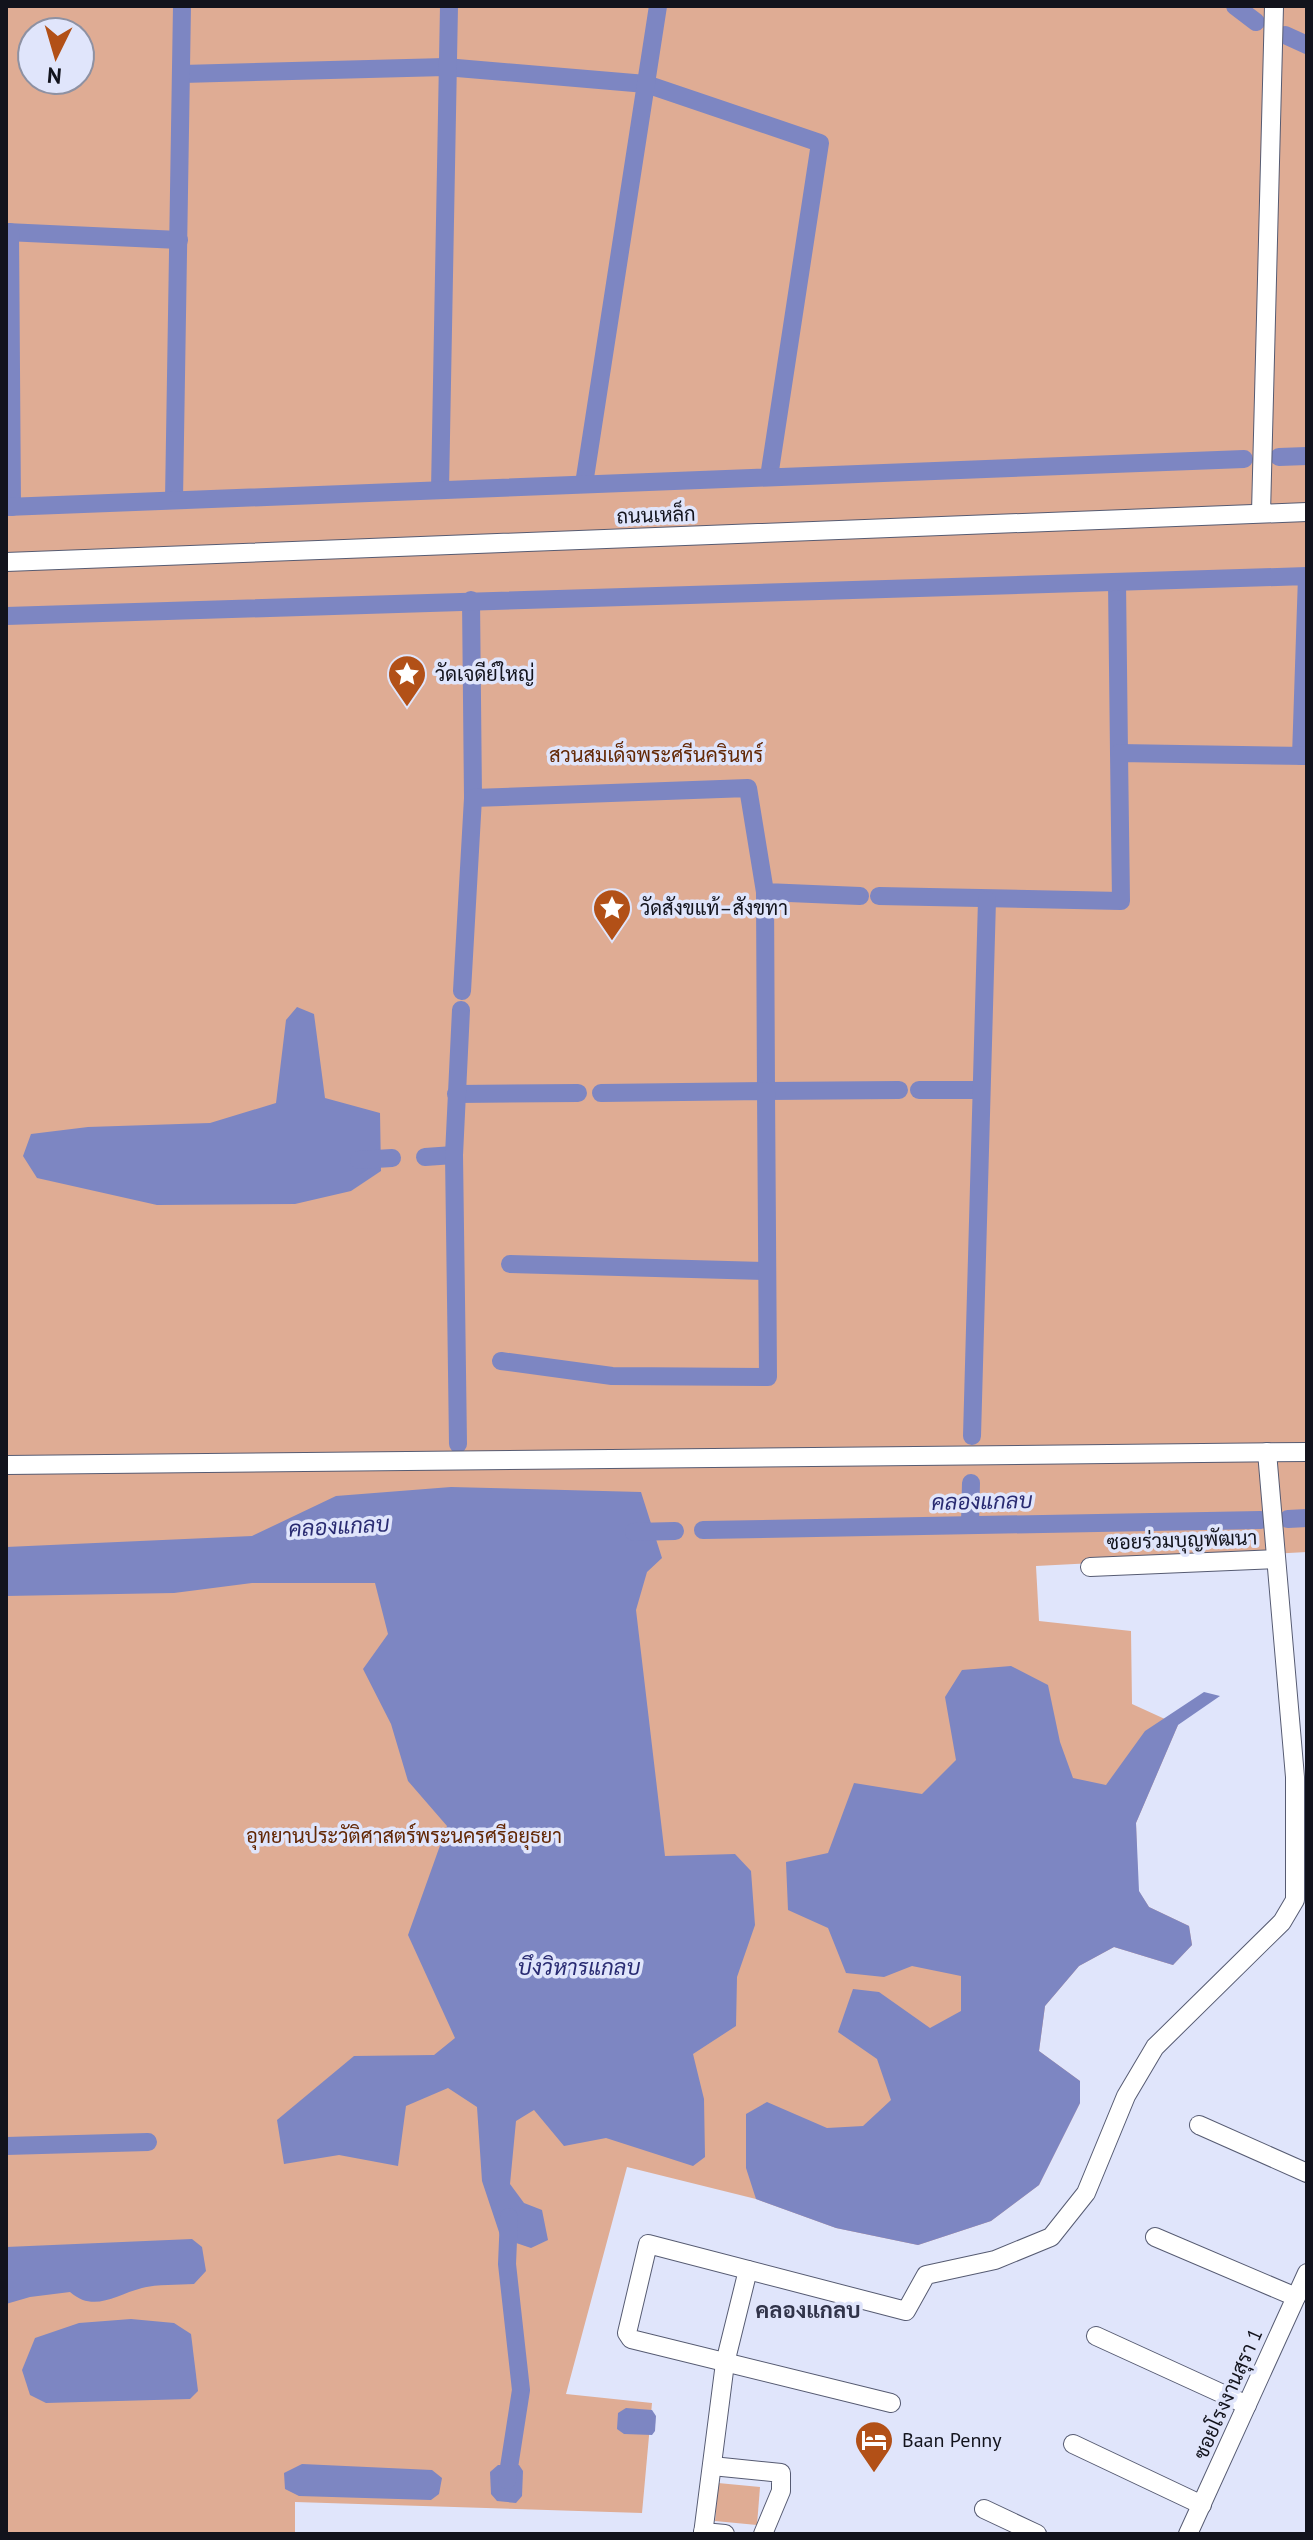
<svg xmlns="http://www.w3.org/2000/svg" width="1313" height="2540" font-family="'PT Sans',Sarabun,sans-serif">
	<style>
		.green { fill: #dfac94; fill-rule: evenodd }
		.water { fill: #7d86c2 }
		.lines { fill: none; stroke-linecap: round; stroke-linejoin: round }
		.canal { stroke: #7d86c2; stroke-width: 18 }
		.street-casing { stroke: #565b72; stroke-width: 20 }
		.street { stroke: #fff; stroke-width: 18 }
		.labels { text-anchor: middle; stroke-width: 7; stroke-linejoin: round; paint-order: stroke }
		.street-label { font-size: 20px; fill: #12131c; stroke: #e0e5fb }
		.poi-label { font-size: 20px; fill: #12131c; stroke: #e0e5fb; text-anchor: start }
		.park-label { font-size: 20px; fill: #622704; stroke: #e0e5fb }
		.water-label { font-size: 22px; font-style: italic; fill: #292b72; stroke: #e0e5fb }
		.neighbourhood-label { font-size: 22px; font-weight: bold; fill: #303349; stroke: #e0e5fb }
	</style>
	<rect width="100%" height="100%" fill="#e0e5fb"/>
	<g class="green">
		<path d="M6,6H1307V1552L1036,1566L1039,1621L1131,1631L1132,1704L1178,1725L1136,1823L1138,1890L1149,1907L1189,1926L1192,1945L1173,1965L1114,1947L1079,1966L1045,2006L1039,2051L1080,2081V2103L1039,2185L991,2221L918,2245L836,2228L756,2199L627,2167L566,2394L652,2403L642,2513L295,2502V2534H6ZM32,32H80V80H32Z"/>
		<path d="M718,2483L760,2487L757,2525L715,2521Z"/>
	</g>
	<g class="water">
		<path d="M297,1007L314,1014L325,1098L380,1113L381,1171L351,1191L295,1204L157,1205L37,1178L23,1156L31,1134L88,1127L210,1123L276,1103L286,1020Z"/>
		<path d="M451,1487L641,1492L662,1558L647,1572L636,1610L665,1856L735,1854L751,1871L755,1925L737,1977L736,2026L693,2054L704,2099L705,2157L693,2166L606,2138L564,2146L534,2110L516,2121L510,2184L524,2203L542,2210L548,2240L531,2248L501,2238L482,2181L477,2107L448,2088L406,2106L398,2166L339,2155L284,2164L277,2120L354,2056L434,2055L455,2038L408,1935L447,1826L408,1781L391,1724L363,1669L388,1634L375,1583H252L174,1593L6,1596V1547L252,1536L336,1496Z"/>
		<path d="M1011,1666L1048,1685L1060,1742L1073,1778L1106,1785L1145,1731L1204,1692L1220,1696L1178,1725L1136,1823L1139,1891L1149,1907L1189,1926L1192,1945L1173,1965L1114,1947L1079,1966L1045,2006L1039,2051L1080,2081V2103L1039,2185L991,2221L918,2245L836,2228L756,2199L746,2168V2114L767,2102L827,2128L863,2126L891,2100L877,2059L838,2032L853,1989L879,1992L930,2028L961,2011V1976L912,1966L884,1977L846,1973L828,1928L788,1910L786,1862L828,1853L854,1783L922,1794L956,1760L945,1697L962,1670Z"/>
		<path d="M192,2239L202,2247L206,2271L194,2284C177,2285 158,2284 142,2288C115,2295 94,2313 70,2292L30,2297L6,2304V2247Z"/>
		<path d="M131,2319L174,2323L191,2334L198,2391L190,2399L46,2403L30,2395L22,2370L35,2338L79,2323Z"/>
		<path d="M626,2408L652,2410L656,2416L655,2431L652,2435L624,2434L617,2429L618,2413Z"/>
		<path d="M302,2464L432,2470L442,2478L439,2494L431,2500L299,2496L285,2489L284,2473Z"/>
		<path d="M498,2465H519L523,2471L522,2496L516,2503L497,2501L491,2494L490,2472Z"/>
	</g>
	<g class="lines">
		<g class="canal">
			<path d="M1235,6L1256,22"/>
			<path d="M1285,35L1307,45"/>
			<path d="M182,74L445,67L646,84L820,143L769,477"/>
			<path d="M6,232L179,240"/>
			<path d="M10,232L12,507"/>
			<path d="M1279,457L1307,456"/>
			<path d="M584,484L658,6"/>
			<path d="M440,490L449,6"/>
			<path d="M174,500L182,6"/>
			<path d="M6,507L1244,459"/>
			<path d="M1117,582L1119,753"/>
			<path d="M471,600L473,798"/>
			<path d="M6,616L1307,576L1301,756"/>
			<path d="M765,892L766,1091L899,1090"/>
			<path d="M879,896L1121,901L1119,753L1307,756"/>
			<path d="M462,991L473,798L748,788L765,892L860,896"/>
			<path d="M919,1090H981"/>
			<path d="M456,1094L578,1093"/>
			<path d="M425,1157L454,1155"/>
			<path d="M359,1160L392,1158"/>
			<path d="M510,1264L767,1271"/>
			<path d="M501,1361L612,1376L768,1377L766,1091L601,1093"/>
			<path d="M972,1436L987,900"/>
			<path d="M458,1444L454,1155L461,1010"/>
			<path d="M1288,1519L1307,1518"/>
			<path d="M970,1523L971,1483"/>
			<path d="M703,1530L1261,1520"/>
			<path d="M634,1532L675,1531"/>
			<path d="M6,2146L148,2142"/>
			<path d="M507,2480L521,2390L507,2264L509,2217"/>
		</g>
		<g class="street-casing">
			<g id="street">
				<path d="M1261,513L1274,6"/>
				<path d="M6,562L1307,512"/>
				<path d="M6,1465L1307,1452"/>
				<path d="M1090,1567L1276,1559"/>
				<path d="M1199,2125L1307,2173"/>
				<path d="M1155,2237L1296,2297"/>
				<path d="M1096,2336L1247,2405"/>
				<path d="M891,2403L631,2339L627,2333L648,2244L906,2311L926,2275L995,2260L1051,2237L1086,2193L1126,2096L1155,2047L1282,1922L1295,1900V1777L1267,1452"/>
				<path d="M1073,2444L1202,2505"/>
				<path d="M712,2466L781,2473V2491L763,2534"/>
				<path d="M984,2509L1037,2534"/>
				<path d="M703,2532L725,2534"/>
				<path d="M703,2534L725,2363L748,2270"/>
				<path d="M1188,2534L1307,2273"/>
			</g>
		</g>
		<use href="#street" class="street"/>
	</g>
	<defs>
		<g id="sight-pin" transform="scale(2)"><path d="M0 17L-7.5 6A9.5 9.5 0 1 1 7.5 6Z" fill="#b25017" stroke="#e0e5fb"/><path d="M0-6L1.8-2.2L6-1.7L2.9 1.2L3.7 5.4L0 3.3L-3.7 5.4L-2.9 1.2L-6-1.7L-1.8-2.2Z" fill="#fff"/></g>
		<g id="hotel-pin" transform="scale(2)"><path d="M0 17L-7.5 6A9.5 9.5 0 1 1 7.5 6Z" fill="#b25017" stroke="#e0e5fb"/><path d="M-6-4.5h1.5V1H6V5H4.5V3h-9V5H-6ZM-4 0a1.8 1.8 0 1 1 3.6 0ZM.5 0V-2.5h3Q6-2.5 6 0Z" fill="#fff"/></g>
	</defs>
	<g fill-rule="evenodd">
		<use href="#sight-pin" x="407" y="674"/>
		<use href="#sight-pin" x="612" y="908"/>
		<use href="#hotel-pin" x="874" y="2440"/>
	</g>
	<g class="labels">
		<g class="street-label">
			<text transform="translate(656 515) rotate(-2)" y="7">ถนนเหล็ก</text>
			<text transform="translate(1182 1540) rotate(-2)" y="7">ซอยร่วมบุญพัฒนา</text>
			<text transform="translate(1228 2394) rotate(-66)" y="7">ซอยโรงงานสุรา 1</text>
		</g>
		<g class="poi-label">
			<text x="435" y="681">วัดเจดีย์ใหญ่</text>
			<text x="640" y="915">วัดสังขแท้–สังขทา</text>
			<text x="902" y="2447">Baan Penny</text>
		</g>
		<g class="park-label">
			<text x="656" y="762">สวนสมเด็จพระศรีนครินทร์</text>
			<text x="404" y="1843">อุทยานประวัติศาสตร์พระนครศรีอยุธยา</text>
		</g>
		<g class="water-label">
			<text transform="translate(982 1501) rotate(-1)" y="8">คลองแกลบ</text>
			<text transform="translate(339 1526) rotate(-3)" y="8">คลองแกลบ</text>
			<text x="579" y="1975">บึงวิหารแกลบ</text>
		</g>
		<g class="neighbourhood-label">
			<text x="808" y="2318">คลองแกลบ</text>
		</g>
	</g>
	<rect width="1313" height="2540" fill="none" stroke="#12131c" stroke-width="16"/>
	<g transform="translate(56 56) rotate(185)"><circle r="38" fill="#e0e5fb" stroke="#8e91a2" stroke-width="2"/>
	<path d="M0-6L14 30L0 20L-14 30Z" fill="#b25017"/>
	<text y="-12" font-size="22" font-weight="bold" text-anchor="middle" fill="#12131c">N</text>
	</g>
</svg>
